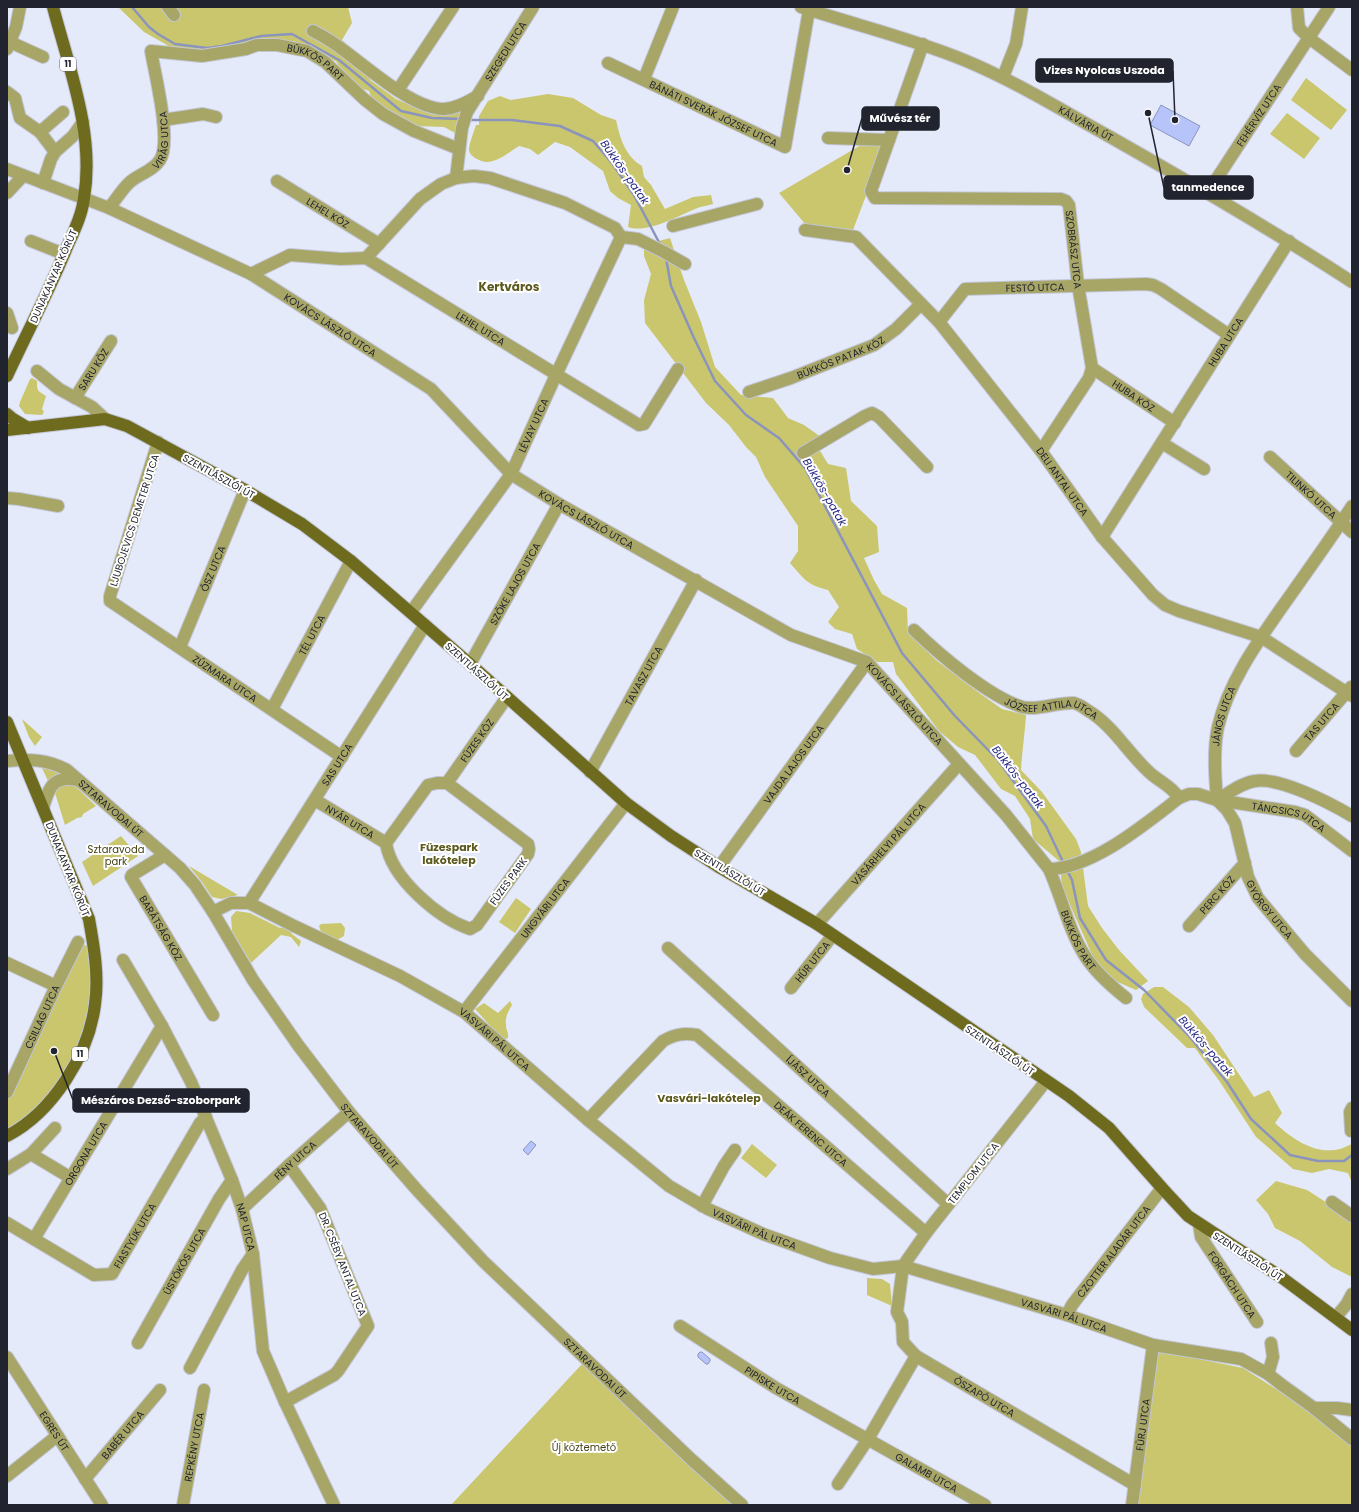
<svg xmlns="http://www.w3.org/2000/svg" width="1359" height="1512" font-family="Poppins,sans-serif">
	<style>
		.green { fill: #c9c66d }
		.water { fill: #b7c4f9; stroke: #8a94bc }
		.lines { fill: none; stroke-linecap: round; stroke-linejoin: round }
		.stream { stroke: #8a94bc; stroke-width: 2.5 }
		.minor-casing { stroke: #c2c6d6; stroke-width: 14 }
		.major-casing { stroke: #c2c6d6; stroke-width: 14 }
		.minor { stroke: #a8a667; stroke-width: 12 }
		.major { stroke: #6e6b1f; stroke-width: 12 }
		.labels { text-anchor: middle; stroke-width: 4; stroke-linejoin: round; paint-order: stroke }
		.shield { fill: #fff; stroke: #64666d; stroke-width: 1 }
		.shield-label { font-size: 9px; font-weight: bold; fill: #21242e }
		.street-label { font-size: 10px; fill: #21242e; stroke: #fff }
		.park-label { font-size: 10px; fill: #444216; stroke: #fff }
		.water-label { font-size: 11px; font-style: italic; fill: #242486; stroke: #fff }
		.neighbourhood-label { font-size: 11px; font-weight: bold; fill: #5c5a1e; stroke: #fff }
		.quarter-label { font-size: 12px; font-weight: bold; fill: #5c5a1e; stroke: #fff }
		.leader { fill: none; stroke: #21242e; stroke-width: 1.5 }
		.callout-dot { fill: #21242e; stroke: #fff; stroke-width: 1.5 }
		.callout { fill: #21242e; stroke: #21242e; stroke-width: 1.5 }
		.callout-label { font-size: 11px; text-anchor: middle; font-weight: bold; fill: #fff }
	</style>
	<rect width="100%" height="100%" fill="#e5eafb"/>
	<g class="green">
		<path d="M118,7H348L352,23L342,40L367,62L370,80L396,99L417,108L445,114L466,104L455,133L444,127L416,126L384,109L373,101L369,91C352,86 345,76 336,61L319,57L312,50L294,41L266,42L176,57L167,45L144,32Z"/>
		<path d="M1306,78L1347,110L1331,130L1291,100Z"/>
		<path d="M548,94L573,98L601,115L616,120C620,138 625,156 642,166L644,177L651,185L665,209L693,197L711,195L713,204C707,206 701,206 695,209C678,216 647,234 628,227L631,205L618,198L610,191L603,171L570,147L555,142L538,155L530,149L519,146C506,154 492,168 477,159C473,157 469,154 469,149C469,144 474,131 476,125H479V116L488,101L500,96L511,100Z"/>
		<path d="M1287,113L1320,138L1304,159L1270,134Z"/>
		<path d="M866,142L884,148L853,230L806,225L779,193Z"/>
		<path d="M670,238L684,280L701,322L715,367L741,395L773,398L788,418L804,425L821,437L819,449L828,464L846,468L851,501L877,526L879,552L864,558L874,580L882,594L907,608L908,633L936,660L978,692L1002,709L1026,715C1025,733 1022,751 1021,770L1042,792L1076,839L1081,852L1088,906L1102,928L1119,950L1148,981L1136,990L1113,980L1093,957L1071,907L1062,885L1059,861L1033,839L1030,819L1015,796L1001,789L975,755L958,747L939,731L896,674L893,662H877L857,649L852,634L835,629L828,622L839,607L828,590C807,585 804,579 790,563L798,551V526L765,477L756,457L746,447L729,425L706,403L645,323L644,300L651,274L644,256V245Z"/>
		<path d="M32,378L37,381C37,391 37,390 46,396L42,409L44,412L42,415L25,414L19,406L20,402L30,379Z"/>
		<path d="M22,719L42,737L35,746L29,737Z"/>
		<path d="M43,766L63,772L58,774L49,783L42,768Z"/>
		<path d="M69,782L75,786L96,806L83,814L82,817L77,818L65,825L55,793L56,789Z"/>
		<path d="M121,836L138,856L93,886L82,862Z"/>
		<path d="M189,866L238,895L221,899L212,897L202,882Z"/>
		<path d="M516,898L531,909L515,933L499,922Z"/>
		<path d="M236,911L250,913L280,928L287,926L292,934L301,941L299,947L291,937L281,935L251,963L232,931L231,917Z"/>
		<path d="M341,923L345,928L344,936L337,940C328,937 321,936 319,926L321,924Z"/>
		<path d="M78,942L94,949L88,1036L45,1106L7,1129V1092Z"/>
		<path d="M1154,987H1163L1189,1007L1213,1035L1254,1097L1269,1090L1282,1113L1275,1123C1290,1137 1312,1153 1334,1150C1340,1150 1347,1146 1352,1144V1183L1348,1173L1329,1169L1312,1173L1293,1169L1256,1137L1220,1082L1195,1048H1187L1144,1007L1141,999L1143,994Z"/>
		<path d="M510,1001L512,1005C508,1012 505,1017 506,1025C506,1031 509,1032 508,1038L503,1040L475,1009L484,1003L498,1013Z"/>
		<path d="M752,1144L777,1165L766,1178L741,1158Z"/>
		<path d="M1276,1181L1307,1190L1352,1219V1277L1332,1267L1300,1241L1275,1228L1268,1214L1256,1200Z"/>
		<path d="M867,1278L882,1279L890,1284L892,1306L867,1295Z"/>
		<path d="M1155,1350L1243,1368L1298,1403L1352,1447V1505H1138Z"/>
		<path d="M582,1364L734,1505H451Z"/>
	</g>
	<g class="water">
		<path d="M1161,105L1200,126L1189,146L1150,125Z"/>
		<path d="M531,1141L536,1145L528,1155L523,1150Z"/>
		<path d="M700,1352H702L710,1359V1361L708,1364H706L698,1357V1354Z"/>
	</g>
	<g class="lines">
		<g class="stream">
			<path d="M132,7L149,27L158,34L175,44L207,48L222,46L261,36L292,34L339,60L401,111L432,118L461,119"/>
			<path d="M468,120H512L560,126L593,141L612,163L634,195L661,246"/>
			<path d="M666,258L671,286L694,338L715,381L746,415L779,438L805,468L902,653L955,716L998,760L1046,826L1064,864"/>
			<path d="M1067,870L1072,880L1080,918L1106,960L1144,990L1189,1036L1227,1082L1251,1119L1290,1155L1318,1161H1344L1352,1155"/>
		</g>
		<g class="minor-casing">
			<g id="minor">
				<path d="M168,7L174,15"/>
				<path id="s1" d="M801,7C855,25 911,38 964,60C1015,81 1063,111 1112,138C1193,184 1274,231 1352,282"/>
				<path d="M1297,7L1299,28L1309,38L1352,70"/>
				<path d="M313,31C319,34 326,38 332,42C360,60 410,109 444,109C457,108 467,102 478,96"/>
				<path d="M10,42L43,57"/>
				<path id="s2" d="M923,44L871,191L875,198L1061,199L1066,201L1069,205L1078,285L1092,368L1089,378L1041,451"/>
				<path d="M7,49L16,27L20,7"/>
				<path id="s3" d="M608,63L785,147L809,10"/>
				<path d="M1003,77L1016,44L1022,7"/>
				<path d="M644,79L673,7"/>
				<path d="M398,90L453,7"/>
				<path d="M7,92L15,98L20,118L40,132L55,152"/>
				<path d="M163,120L203,114L216,117"/>
				<path d="M40,132L63,112"/>
				<path d="M828,138L889,140"/>
				<path id="s4" d="M7,169L109,208L251,274L431,389L511,474L559,504L791,635L867,662L1006,815L1049,869C1093,868 1145,824 1179,798L1189,794H1198L1217,800L1295,812L1305,815L1352,851"/>
				<path id="s5" d="M456,178L462,128L467,112L533,7"/>
				<path id="s6" d="M277,181L379,244"/>
				<path d="M43,183L51,159L55,152L73,136L83,122"/>
				<path id="s7" d="M1208,192L1329,7"/>
				<path d="M7,193L23,176"/>
				<path id="s8" d="M109,208C116,200 122,189 130,182C139,174 153,171 160,160C172,141 155,75 151,51L202,56L246,49L257,45H277L307,51L325,62L364,99L383,114L414,131L459,149"/>
				<path d="M673,226L757,204"/>
				<path id="s9" d="M805,230L856,237L939,322L1041,451L1102,537L1153,595L1165,605L1179,611L1261,637L1352,696"/>
				<path d="M621,237L638,239L664,252L685,264"/>
				<path d="M31,241L64,254"/>
				<path d="M366,258L420,199L441,184L456,178L464,177L474,176L490,178L565,203L615,228L621,237"/>
				<path id="s10" d="M251,274L290,255L341,259L366,258L639,425L644,424L678,369"/>
				<path d="M7,313L12,328"/>
				<path id="s11" d="M939,322L965,289L1146,284L1153,285L1161,289L1229,335"/>
				<path id="s12" d="M1092,368L1175,423"/>
				<path d="M37,371L59,389L92,407L105,419"/>
				<path id="s13" d="M749,392L791,378L874,345L896,329L921,304"/>
				<path id="s14" d="M75,398L111,341"/>
				<path id="s15" d="M158,442L110,596V601L342,757"/>
				<path d="M1162,443L1204,469"/>
				<path d="M803,453L865,416L872,413L879,417L927,467"/>
				<path id="s16" d="M1270,457L1352,532"/>
				<path d="M7,498L19,499L58,506"/>
				<path id="s17" d="M1102,537L1289,241"/>
				<path id="s18" d="M411,612L511,474L556,375L621,237"/>
				<path id="s19" d="M914,630C940,655 988,696 1022,707C1039,711 1057,702 1074,703C1078,704 1083,707 1087,710C1113,725 1127,752 1149,772C1158,781 1172,786 1179,798"/>
				<path id="s20" d="M180,647L245,490"/>
				<path id="s21" d="M470,664L559,504"/>
				<path id="s22" d="M272,709L351,561"/>
				<path id="s23" d="M1296,751L1351,687"/>
				<path id="s24" d="M7,761C29,759 47,759 67,770L180,868L195,885L213,912L253,980L298,1045L349,1112L417,1190L483,1261L692,1460L742,1505"/>
				<path id="s25" d="M590,772L696,580"/>
				<path d="M437,783H447L528,844L529,849L528,854L477,925L470,929C438,918 391,878 386,843L428,785Z"/>
				<path id="s26" d="M447,783L507,697"/>
				<path id="s27" d="M315,800L386,843"/>
				<path id="s28" d="M1217,800C1215,777 1213,749 1218,727C1228,683 1257,643 1282,607C1306,573 1330,540 1352,506"/>
				<path id="s29" d="M1217,800L1227,810L1235,823L1248,877L1258,898L1305,954L1352,1001"/>
				<path d="M1217,800C1229,793 1241,783 1255,781C1280,777 1330,803 1352,816"/>
				<path d="M43,808C49,787 53,775 78,780"/>
				<path id="s30" d="M165,855L132,875L131,877L213,1015"/>
				<path id="s31" d="M719,867L867,662"/>
				<path id="s32" d="M1049,869C1062,898 1068,929 1085,956C1095,972 1111,986 1126,998"/>
				<path id="s33" d="M249,903L425,625"/>
				<path id="s34" d="M213,912L231,903H249L294,926L400,976L464,1012L588,1120L669,1186L708,1209L763,1234L830,1258L873,1269L903,1266L1067,1315L1153,1345L1241,1359L1268,1374L1282,1385L1314,1408L1352,1439"/>
				<path id="s35" d="M817,924L959,764"/>
				<path id="s36" d="M1189,926L1245,863"/>
				<path id="s37" d="M668,948L948,1204"/>
				<path id="s38" d="M123,960L162,1026L191,1082L232,1180L242,1209L253,1254L263,1351L285,1402L334,1505"/>
				<path d="M7,963L56,986"/>
				<path id="s39" d="M791,988L833,935"/>
				<path id="s40" d="M464,1012L626,803"/>
				<path id="s41" d="M1046,1081L926,1233L903,1266L897,1312L902,1322L903,1342L916,1356L1135,1485"/>
				<path id="s42" d="M7,1092L56,986L78,942"/>
				<path id="s43" d="M588,1120L663,1041C675,1034 684,1033 697,1035L926,1233"/>
				<path d="M1351,1131L1350,1112L1352,1108"/>
				<path d="M31,1154L71,1178"/>
				<path d="M7,1169L31,1154L55,1128"/>
				<path d="M1332,1202L1352,1216"/>
				<path d="M702,1206L724,1166L735,1150"/>
				<path id="s44" d="M242,1209L289,1165L349,1112"/>
				<path id="s45" d="M7,1223L94,1275L112,1274L200,1123L206,1117"/>
				<path id="s46" d="M1199,1224L1201,1237L1257,1322"/>
				<path id="s47" d="M34,1239L162,1026"/>
				<path id="s48" d="M1067,1315L1072,1305L1162,1188"/>
				<path d="M1336,1317L1346,1305L1352,1294"/>
				<path id="s49" d="M680,1326L776,1388L985,1505"/>
				<path id="s50" d="M138,1343L219,1199L232,1180"/>
				<path id="s51" d="M7,1357L102,1505"/>
				<path d="M190,1368L242,1270L253,1254"/>
				<path d="M1268,1374L1273,1357L1271,1343"/>
				<path d="M285,1402L334,1375L338,1371L368,1326L320,1208L289,1165"/>
				<path d="M1314,1408H1337L1352,1410"/>
				<path d="M7,1476L57,1436"/>
				<path id="s52" d="M85,1479L160,1390"/>
				<path d="M838,1484L868,1439L916,1356"/>
				<path id="s53" d="M183,1505L204,1390"/>
				<path id="s54" d="M1132,1505L1153,1345"/>
			</g>
		</g>
		<g class="major-casing">
			<g id="major">
				<path d="M7,376C27,333 49,291 67,247C74,231 82,215 84,198C95,134 69,68 53,7"/>
				<path d="M7,414L13,419L28,428"/>
				<path d="M7,430L105,419L127,426L245,490L302,524L351,561L470,664L626,803L671,836L719,867L817,924L1069,1096L1109,1128L1162,1188L1188,1216L1281,1277L1352,1330"/>
				<path d="M7,722L89,919C94,947 99,976 95,1004C89,1054 53,1112 7,1136"/>
			</g>
		</g>
		<use href="#minor" class="minor"/>
		<use href="#major" class="major"/>
	</g>
	<g class="labels">
		<g class="shield">
			<rect x="60" y="57" width="16" height="14" rx="3"/>
			<rect x="72" y="1047" width="16" height="14" rx="3"/>
		</g>
		<g class="shield-label">
			<text x="68" y="67">11</text>
			<text x="80" y="1057">11</text>
		</g>
		<g class="street-label">
			<text dy="4" stroke="none"><textPath href="#s5" startOffset="139">SZEGEDI UTCA</textPath></text>
			<text dy="4" stroke="none"><textPath href="#s8" startOffset="352">BÜKKÖS PART</textPath></text>
			<text dy="4" stroke="none"><textPath href="#s3" startOffset="117">BÁNÁTI SVERÁK JÓZSEF UTCA</textPath></text>
			<text dy="4" stroke="none"><textPath href="#s7" startOffset="92">FEHÉRVÍZ UTCA</textPath></text>
			<text dy="4" stroke="none"><textPath href="#s1" startOffset="309">KÁLVÁRIA ÚT</textPath></text>
			<text dy="4" stroke="none"><textPath href="#s8" startOffset="91">VIRÁG UTCA</textPath></text>
			<text dy="4" stroke="none"><textPath href="#s6" startOffset="60">LEHEL KÖZ</textPath></text>
			<text dy="4" stroke="none"><textPath href="#s2" startOffset="405">SZOBRÁSZ UTCA</textPath></text>
			<text transform="translate(53 276) rotate(-66)" y="4">DUNAKANYAR KÖRÚT</text>
			<text dy="4" stroke="none"><textPath href="#s11" startOffset="112">FESTŐ UTCA</textPath></text>
			<text dy="4" stroke="none"><textPath href="#s4" startOffset="360">KOVÁCS LÁSZLÓ UTCA</textPath></text>
			<text dy="4" stroke="none"><textPath href="#s10" startOffset="254">LEHEL UTCA</textPath></text>
			<text dy="4" stroke="none"><textPath href="#s17" startOffset="231">HUBA UTCA</textPath></text>
			<text dy="4" stroke="none"><textPath href="#s13" startOffset="98">BÜKKÖS PATAK KÖZ</textPath></text>
			<text dy="4" stroke="none"><textPath href="#s14" startOffset="34">SARU KÖZ</textPath></text>
			<text dy="4" stroke="none"><textPath href="#s12" startOffset="50">HUBA KÖZ</textPath></text>
			<text dy="4" stroke="none"><textPath href="#s18" startOffset="224">LÉVAY UTCA</textPath></text>
			<text transform="translate(219 476) rotate(29)" y="4">SZENTLÁSZLÓI ÚT</text>
			<text dy="4" stroke="none"><textPath href="#s9" startOffset="372">DELI ANTAL UTCA</textPath></text>
			<text dy="4" stroke="none"><textPath href="#s16" startOffset="56">TILINKÓ UTCA</textPath></text>
			<text dy="4" stroke="none"><textPath href="#s4" startOffset="684">KOVÁCS LÁSZLÓ UTCA</textPath></text>
			<text transform="translate(134 520) rotate(-72)" y="4">LJUBOJEVICS DEMETER UTCA</text>
			<text dy="4" stroke="none"><textPath href="#s20" startOffset="85">ŐSZ UTCA</textPath></text>
			<text dy="4" stroke="none"><textPath href="#s21" startOffset="92">SZŐKE LAJOS UTCA</textPath></text>
			<text dy="4" stroke="none"><textPath href="#s22" startOffset="84">TÉL UTCA</textPath></text>
			<text transform="translate(477 671) rotate(42)" y="4">SZENTLÁSZLÓI ÚT</text>
			<text dy="4" stroke="none"><textPath href="#s25" startOffset="110">TAVASZ UTCA</textPath></text>
			<text dy="4" stroke="none"><textPath href="#s15" startOffset="305">ZÚZMARA UTCA</textPath></text>
			<text dy="4" stroke="none"><textPath href="#s4" startOffset="1056">KOVÁCS LÁSZLÓ UTCA</textPath></text>
			<text dy="4" stroke="none"><textPath href="#s19" startOffset="164">JÓZSEF ATTILA UTCA</textPath></text>
			<text dy="4" stroke="none"><textPath href="#s28" startOffset="85">JÁNOS UTCA</textPath></text>
			<text dy="4" stroke="none"><textPath href="#s23" startOffset="39">TAS UTCA</textPath></text>
			<text dy="4" stroke="none"><textPath href="#s26" startOffset="52">FÜZES KÖZ</textPath></text>
			<text dy="4" stroke="none"><textPath href="#s33" startOffset="164">SAS UTCA</textPath></text>
			<text dy="4" stroke="none"><textPath href="#s31" startOffset="127">VAJDA LAJOS UTCA</textPath></text>
			<text dy="4" stroke="none"><textPath href="#s24" startOffset="120">SZTARAVODAI ÚT</textPath></text>
			<text dy="4" stroke="none"><textPath href="#s4" startOffset="1540">TÁNCSICS UTCA</textPath></text>
			<text dy="4" stroke="none"><textPath href="#s27" startOffset="41">NYÁR UTCA</textPath></text>
			<text dy="4" stroke="none"><textPath href="#s35" startOffset="107">VÁSÁRHELYI PÁL UTCA</textPath></text>
			<text transform="translate(68 869) rotate(68)" y="4">DUNAKANYAR KÖRÚT</text>
			<text transform="translate(730 872) rotate(31)" y="4">SZENTLÁSZLÓI ÚT</text>
			<text transform="translate(508 881) rotate(-54)" y="4">FÜZES PARK</text>
			<text dy="4" stroke="none"><textPath href="#s36" startOffset="42">PERC KÖZ</textPath></text>
			<text dy="4" stroke="none"><textPath href="#s40" startOffset="132">UNGVÁRI UTCA</textPath></text>
			<text dy="4" stroke="none"><textPath href="#s29" startOffset="124">GYÖRGY UTCA</textPath></text>
			<text dy="4" stroke="none"><textPath href="#s30" startOffset="100">BARÁTSÁG KÖZ</textPath></text>
			<text dy="4" stroke="none"><textPath href="#s32" startOffset="77">BÜKKÖS PART</textPath></text>
			<text dy="4" stroke="none"><textPath href="#s39" startOffset="34">HÚR UTCA</textPath></text>
			<text dy="4" stroke="none"><textPath href="#s42" startOffset="83">CSILLAG UTCA</textPath></text>
			<text dy="4" stroke="none"><textPath href="#s34" startOffset="320">VASVÁRI PÁL UTCA</textPath></text>
			<text transform="translate(1000 1050) rotate(34)" y="4">SZENTLÁSZLÓI ÚT</text>
			<text dy="4" stroke="none"><textPath href="#s37" startOffset="190">ÍJÁSZ UTCA</textPath></text>
			<text dy="4" stroke="none"><textPath href="#s43" startOffset="295">DEÁK FERENC UTCA</textPath></text>
			<text dy="4" stroke="none"><textPath href="#s24" startOffset="540">SZTARAVODAI ÚT</textPath></text>
			<text dy="4" stroke="none"><textPath href="#s47" startOffset="100">ORGONA UTCA</textPath></text>
			<text dy="4" stroke="none"><textPath href="#s44" startOffset="72">FÉNY UTCA</textPath></text>
			<text transform="translate(973 1173) rotate(-52)" y="4">TEMPLOM UTCA</text>
			<text dy="4" stroke="none"><textPath href="#s38" startOffset="295">NAP UTCA</textPath></text>
			<text dy="4" stroke="none"><textPath href="#s34" startOffset="644">VASVÁRI PÁL UTCA</textPath></text>
			<text dy="4" stroke="none"><textPath href="#s45" startOffset="164">FIASTYÚK UTCA</textPath></text>
			<text dy="4" stroke="none"><textPath href="#s48" startOffset="79">CZOTTER ALADÁR UTCA</textPath></text>
			<text transform="translate(1248 1256) rotate(33)" y="4">SZENTLÁSZLÓI ÚT</text>
			<text dy="4" stroke="none"><textPath href="#s50" startOffset="94">ÜSTÖKÖS UTCA</textPath></text>
			<text transform="translate(343 1264) rotate(68)" y="4">DR. CSÉBY ANTAL UTCA</text>
			<text dy="4" stroke="none"><textPath href="#s46" startOffset="70">FORGÁCH UTCA</textPath></text>
			<text dy="4" stroke="none"><textPath href="#s34" startOffset="968">VASVÁRI PÁL UTCA</textPath></text>
			<text dy="4" stroke="none"><textPath href="#s24" startOffset="864">SZTARAVODAI ÚT</textPath></text>
			<text dy="4" stroke="none"><textPath href="#s49" startOffset="110">PIPISKE UTCA</textPath></text>
			<text dy="4" stroke="none"><textPath href="#s41" startOffset="410">ŐSZAPÓ UTCA</textPath></text>
			<text dy="4" stroke="none"><textPath href="#s54" startOffset="81">FÜRJ UTCA</textPath></text>
			<text dy="4" stroke="none"><textPath href="#s51" startOffset="88">EGRES ÚT</textPath></text>
			<text dy="4" stroke="none"><textPath href="#s52" startOffset="58">BABÉR UTCA</textPath></text>
			<text dy="4" stroke="none"><textPath href="#s53" startOffset="59">REPKÉNY UTCA</textPath></text>
			<text dy="4" stroke="none"><textPath href="#s49" startOffset="287">GALAMB UTCA</textPath></text>
		</g>
		<g class="park-label">
			<text x="116" y="853">Sztaravoda<tspan x="116" dy="12">park</tspan></text>
			<text x="584" y="1451">Új köztemető</text>
		</g>
		<g class="water-label">
			<text transform="translate(625 172) rotate(55)" y="4">Bükkös-patak</text>
			<text transform="translate(825 492) rotate(60)" y="4">Bükkös-patak</text>
			<text transform="translate(1018 777) rotate(52)" y="4">Bükkös-patak</text>
			<text transform="translate(1206 1046) rotate(49)" y="4">Bükkös-patak</text>
		</g>
		<g class="neighbourhood-label">
			<text x="449" y="851">Füzespark<tspan x="449" dy="13">lakótelep</tspan></text>
			<text x="709" y="1102">Vasvári-lakótelep</text>
		</g>
		<g class="quarter-label">
			<text x="509" y="291">Kertváros</text>
		</g>
	</g>
	<path class="leader" d="M1175 120L1173 71M847 170L862 118M1148 113L1164 188M54 1051L73 1100"/>
	<g class="callout-dot">
		<circle cx="1175" cy="120" r="4"/>
		<circle cx="847" cy="170" r="4"/>
		<circle cx="1148" cy="113" r="4"/>
		<circle cx="54" cy="1051" r="4"/>
	</g>
	<g class="callout">
		<rect x="1036" y="59" width="137" height="23" rx="4"/>
		<rect x="862" y="107" width="77" height="23" rx="4"/>
		<rect x="1164" y="176" width="89" height="23" rx="4"/>
		<rect x="73" y="1089" width="176" height="23" rx="4"/>
	</g>
	<g class="callout-label">
		<text x="1104" y="74">Vizes Nyolcas Uszoda</text>
		<text x="900" y="122">Művész tér</text>
		<text x="1208" y="191">tanmedence</text>
		<text x="161" y="1104">Mészáros Dezső-szoborpark</text>
	</g>
	<rect width="1359" height="1512" fill="none" stroke="#21242e" stroke-width="16"/>
</svg>
